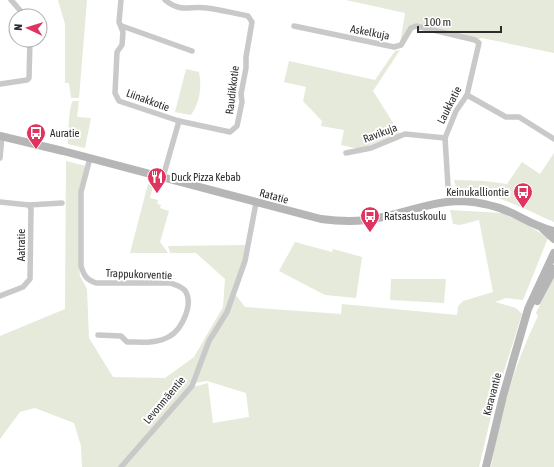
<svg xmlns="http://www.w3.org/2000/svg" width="554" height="467" font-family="'Asap Condensed',sans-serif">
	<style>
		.green { fill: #e5eada }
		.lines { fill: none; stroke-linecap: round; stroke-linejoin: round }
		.street { stroke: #c9c9c9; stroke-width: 5.5 }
		.secondary { stroke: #b6b6b6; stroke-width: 8 }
		.labels { text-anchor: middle; stroke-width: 4; stroke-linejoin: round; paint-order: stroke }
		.street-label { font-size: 11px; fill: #2c2c2c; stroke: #fff }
		.poi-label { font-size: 11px; fill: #2c2c2c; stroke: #fff; text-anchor: start }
	</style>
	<rect width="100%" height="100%" fill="#fff"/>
	<g class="green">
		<path d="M58,0H87L79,98H71L69,83H65V24Z"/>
		<path d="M346,0H554V53L482,38L475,40L413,25L400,43L405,13Z"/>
		<path d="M400,50L373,91L400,134L359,149L341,145L344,130L321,126L322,121L303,101L306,87L284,82L289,61L375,80L395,51Z"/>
		<path d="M186,69L199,72C202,87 200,102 191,115L175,112Z"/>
		<path d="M73,101H79L77,117L91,118L85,148L68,144C68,137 69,104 73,101Z"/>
		<path d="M554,153V222C523,208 492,191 457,191L454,180L484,181L507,184L522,162L540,174Z"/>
		<path d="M66,161L86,166L79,190V266L80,276L87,289L89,338L113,377L165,378L194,357L223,307L225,279L196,253H170L168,246L245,245L243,261L226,312L207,341L193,387L208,383L213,423L249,417L246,393L207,381L194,383L210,341L236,295L245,307L341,314L342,304L457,315L458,306L463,301L493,292L479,220L460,225L453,224L450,210L502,213L528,225L548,238L523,300L506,298L495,302L516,308L522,314L495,400L479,467H82L81,446L74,423L35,408L20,412L0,439V336L65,309Z"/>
		<path d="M148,184L153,186L150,198L158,200L157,204L161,205L160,208L169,211L160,242L168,253H130Z"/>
		<path d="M295,242L332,252L333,249L362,257L356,298L325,295L279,271Z"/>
		<path d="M554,276V467H491C499,415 515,363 538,316L536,313Z"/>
		<path d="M391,279H446L444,303L390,300Z"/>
	</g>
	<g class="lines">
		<g class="street">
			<path d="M11,0L25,16"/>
			<path d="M121,0L119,22L123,32L122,45L117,52L115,93L119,101L179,121L230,132L237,126L242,102L241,94L246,68V57L252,22L248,16C234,13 221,10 207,8C190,5 182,14 165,0"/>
			<path d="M122,26L192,51"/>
			<path d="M294,26L394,47L401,45L411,28L416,26L475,40L479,43L467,95L456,111L445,138L449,202"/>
			<path d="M0,84L27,80L29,78L30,40"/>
			<path d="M467,95L506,117H519L554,139"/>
			<path d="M346,153L371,148L405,134L445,138"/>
			<path d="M0,158L2,136"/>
			<path d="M90,158L81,192V266C84,276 87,280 96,283H170C175,285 182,286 186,292C193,305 182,329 170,336C157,344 141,342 127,342L121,336L98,335"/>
			<path d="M163,177L179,121"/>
			<path d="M0,202L29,205L31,209L30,279L23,287L0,296"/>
			<path d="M29,205L62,203"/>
			<path d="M121,467L192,386L209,341L227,312L245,261L256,203"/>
		</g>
		<g class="secondary">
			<path d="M0,136L63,151L321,219C336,221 351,222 366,220C398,216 429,201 462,201C479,202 497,206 512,213C526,220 539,228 554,231"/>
			<path d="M543,229L554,239"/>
			<path d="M537,301L554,269"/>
			<path d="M486,467L503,396L528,309L554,253"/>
		</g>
	</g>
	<defs>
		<g id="bus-pin" transform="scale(1)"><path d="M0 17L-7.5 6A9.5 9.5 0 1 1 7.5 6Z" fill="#df3360" stroke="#fff"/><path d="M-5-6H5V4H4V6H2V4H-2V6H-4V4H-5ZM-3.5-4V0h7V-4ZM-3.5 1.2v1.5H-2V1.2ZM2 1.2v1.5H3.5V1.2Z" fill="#fff"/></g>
		<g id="restaurant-pin" transform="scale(1)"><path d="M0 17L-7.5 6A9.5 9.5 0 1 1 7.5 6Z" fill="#df3360" stroke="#fff"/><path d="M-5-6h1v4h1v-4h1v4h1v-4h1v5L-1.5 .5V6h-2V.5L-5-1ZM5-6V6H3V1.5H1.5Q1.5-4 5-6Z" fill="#fff"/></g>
	</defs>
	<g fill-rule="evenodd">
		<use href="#bus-pin" x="36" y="133"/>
		<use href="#restaurant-pin" x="157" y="177"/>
		<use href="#bus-pin" x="523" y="192"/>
		<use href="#bus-pin" x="370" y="216"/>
	</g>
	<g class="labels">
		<g class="street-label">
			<text transform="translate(370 32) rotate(11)" y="4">Askelkuja</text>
			<text transform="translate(232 90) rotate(-83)" y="4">Raudikkotie</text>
			<text transform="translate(148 100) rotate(20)" y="4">Liinakkotie</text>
			<text transform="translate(449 105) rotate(-63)" y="4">Laukkatie</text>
			<text transform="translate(380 133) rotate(-21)" y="4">Ravikuja</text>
			<text transform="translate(274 196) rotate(15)" y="4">Ratatie</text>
			<text transform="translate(21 245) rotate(-90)" y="4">Aatratie</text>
			<text transform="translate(139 274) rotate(2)" y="4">Trappukorventie</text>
			<text transform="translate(492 394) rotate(-75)" y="4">Keravantie</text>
			<text transform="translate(164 400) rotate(-50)" y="4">Levonmäentie</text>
		</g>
		<g class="poi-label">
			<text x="50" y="137">Auratie</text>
			<text x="171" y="181">Duck Pizza Kebab</text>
			<text x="509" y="196" text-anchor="end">Keinukalliontie</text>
			<text x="384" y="220">Ratsastuskoulu</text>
		</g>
	</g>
	<g transform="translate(28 28) rotate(274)"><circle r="19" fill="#ffffff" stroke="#ababab"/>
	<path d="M0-3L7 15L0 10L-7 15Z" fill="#df3360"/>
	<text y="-6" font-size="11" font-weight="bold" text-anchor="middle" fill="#2c2c2c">N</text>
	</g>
	<path d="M418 26v6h83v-6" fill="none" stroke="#2c2c2c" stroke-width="2"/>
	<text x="424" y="26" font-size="12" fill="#2c2c2c" stroke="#ffffff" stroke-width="3" paint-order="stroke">100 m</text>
</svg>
